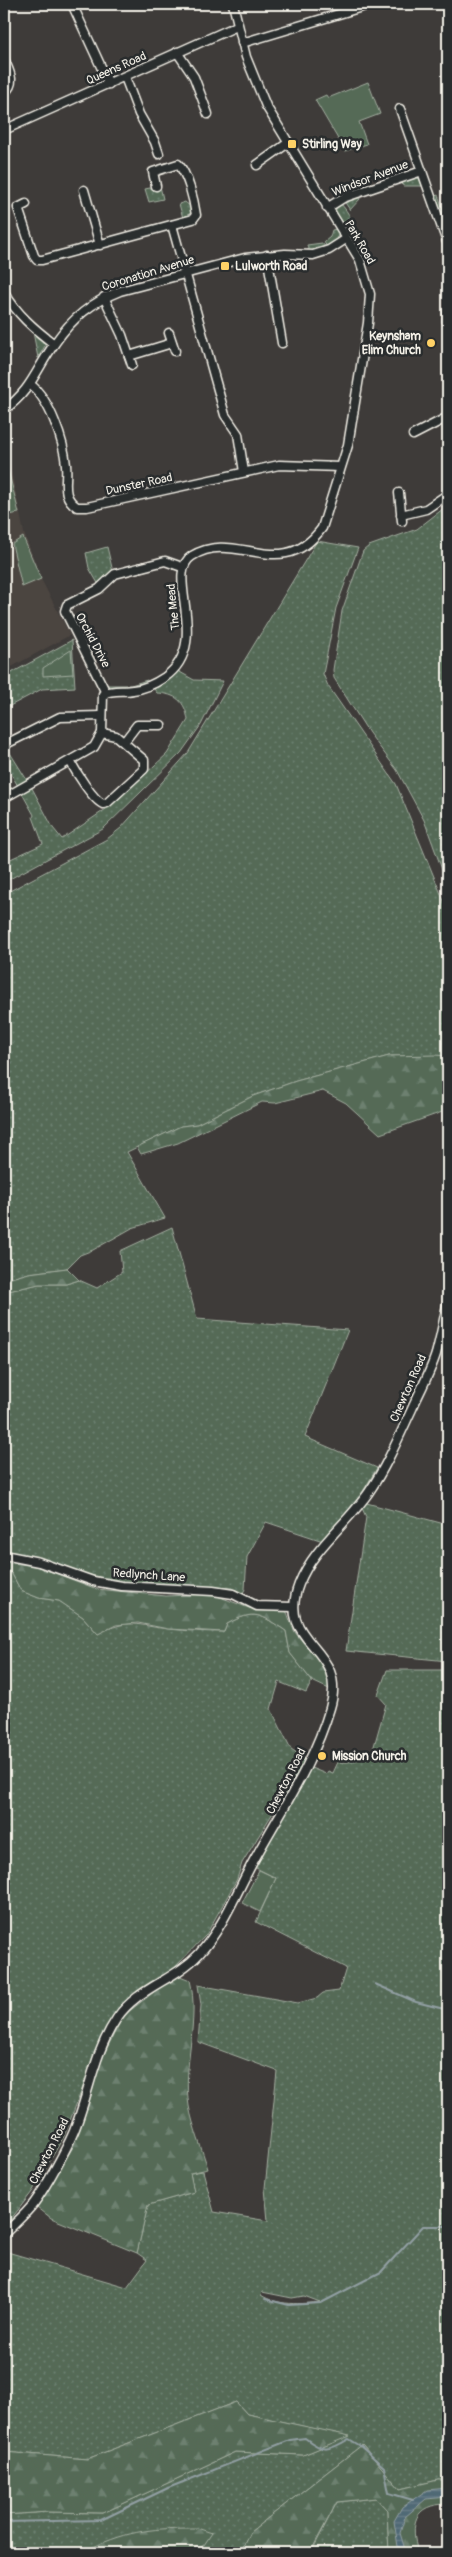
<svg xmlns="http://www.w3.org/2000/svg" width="452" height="2557" font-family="Pangolin,sans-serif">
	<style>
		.built { fill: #4c4540 }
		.grass { fill: url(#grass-dots); stroke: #a4aea0; fill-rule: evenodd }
		.forest { fill: url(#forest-firs); stroke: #a4aea0 }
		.park { fill: #546a57; stroke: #a4aea0 }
		.water { fill: url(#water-rules); stroke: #929fa3 }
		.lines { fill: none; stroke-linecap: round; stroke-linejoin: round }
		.stream { stroke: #929fa3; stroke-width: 2 }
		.minor-casing { stroke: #f4f1e8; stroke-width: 11 }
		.minor { stroke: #2a2d2e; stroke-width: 8 }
		.poi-dot { fill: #ffd166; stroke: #2a2d2e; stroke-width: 2 }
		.labels { text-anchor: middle; stroke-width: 5; stroke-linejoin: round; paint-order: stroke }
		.street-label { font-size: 12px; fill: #f4f1e8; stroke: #2a2d2e }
		.poi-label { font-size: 12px; font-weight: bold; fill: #f4f1e8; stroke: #2a2d2e; text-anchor: start }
	</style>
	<defs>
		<pattern id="grass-dots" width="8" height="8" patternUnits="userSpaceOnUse" patternTransform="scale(1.25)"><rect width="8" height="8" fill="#546a57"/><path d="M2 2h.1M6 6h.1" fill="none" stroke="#6d806f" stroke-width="1.8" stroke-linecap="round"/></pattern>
		<pattern id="forest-firs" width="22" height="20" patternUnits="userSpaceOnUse" patternTransform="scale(1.25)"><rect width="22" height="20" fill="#546a57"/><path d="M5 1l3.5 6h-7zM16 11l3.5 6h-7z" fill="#6d806f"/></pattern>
		<pattern id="water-rules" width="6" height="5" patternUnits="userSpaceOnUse" patternTransform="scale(1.25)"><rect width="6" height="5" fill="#506975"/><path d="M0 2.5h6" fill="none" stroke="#6a7f89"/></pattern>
	</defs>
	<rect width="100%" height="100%" fill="#3e3b39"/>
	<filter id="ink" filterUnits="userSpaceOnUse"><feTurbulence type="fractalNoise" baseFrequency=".02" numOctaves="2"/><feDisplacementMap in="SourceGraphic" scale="10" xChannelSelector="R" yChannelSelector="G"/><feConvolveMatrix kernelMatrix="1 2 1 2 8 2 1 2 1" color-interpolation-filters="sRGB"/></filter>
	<g filter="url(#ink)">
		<path class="built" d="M4,461H9L24,533L42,581L70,635L4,671Z"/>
		<g class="grass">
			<path d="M415,177L419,178L422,186H403L401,181Z"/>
			<path d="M160,186L163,199L149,202L145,189Z"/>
			<path d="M438,195L448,223L441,218L434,197Z"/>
			<path d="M359,196L360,199L350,210L344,201Z"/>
			<path d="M185,202L191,207L192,212L183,218L179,204Z"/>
			<path d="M340,203C349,212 355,225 355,238L350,240C344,230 328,212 340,203Z"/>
			<path d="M337,229L338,240L327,247L324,242L330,237L332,230Z"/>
			<path d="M322,243L326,248L309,253L307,245Z"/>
			<path d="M33,332L46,344L38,358Z"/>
			<path d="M448,505V886L424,820L397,770L369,733L334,678L333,670L342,611L363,551L369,546L417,529Z"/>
			<path d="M317,541L358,548L336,608L323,674L328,686L396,784L448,911V1056H389L296,1081L253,1096L197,1124L181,1126L127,1152L165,1218L132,1228L93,1250L80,1255L67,1268L29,1273L4,1280V894L107,839L121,828L188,753Z"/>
			<path d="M107,547L113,572L99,585L89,568L86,553Z"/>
			<path d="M72,640L75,687L42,689L4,709V677Z"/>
			<path d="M178,671L194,680L223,681L201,725L181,753L103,829L4,882V862L43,844L33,817L34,815L4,761V750L7,748L32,788L53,828L62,839L109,807L142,777L167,754L188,720C185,701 176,694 157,693L154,689Z"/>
			<path d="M147,680L148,683L133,687L109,688L106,685H131Z"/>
			<path d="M172,1227L197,1319L348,1330L305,1437L377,1468L362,1493L323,1541L266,1522L247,1557L245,1589L242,1595L232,1588L124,1583L73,1571L38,1557L4,1552V1292L39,1284H66L79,1280L97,1288L122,1272L120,1251Z"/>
			<path d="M363,1502L448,1525V1661L346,1651L366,1517L362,1508Z"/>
			<path d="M4,1567L12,1574L21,1591L39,1598L59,1601L83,1617L98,1634C130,1617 137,1626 169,1629C187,1631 206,1632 224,1632L227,1624C255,1609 260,1614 286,1631L290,1653L312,1681L306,1693L279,1682L271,1709L291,1749L306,1759L242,1863L237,1879L206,1935L175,1967L140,1992L103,2035L64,2136L32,2192L4,2228V1911L7,1909V1903L4,1902Z"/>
			<path d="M387,1670H448V2480H438L400,2489L362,2445L250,2532L240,2553H4V2515L48,2512L103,2513L235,2452L303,2455L348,2436L247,2414L236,2402L87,2459L4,2452V2251L127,2287L147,2260L137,2253L148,2205L194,2192L190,2173L203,2171L214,2212L268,2221L265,2188L277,2071L198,2042L201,2005L198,1985L298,2003L317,1998L323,1993L339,1991L346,1968L256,1922L276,1878L254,1867L311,1768L326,1774L328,1771L333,1773L338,1762C352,1763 360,1760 372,1753L386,1704L378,1695ZM262,2292L292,2298L304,2296L320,2302C301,2304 277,2306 261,2295Z"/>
			<path d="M376,2498L387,2510L389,2553H311L337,2502Z"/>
		</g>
		<g class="forest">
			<path d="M435,1055L448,1056V1110L380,1134L346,1103L323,1091L275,1103L262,1102L178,1143L141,1154L137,1147L181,1126L197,1124L253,1096L296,1081L389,1056Z"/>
			<path d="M67,1268L79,1280L66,1284H39L4,1292V1280L29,1273Z"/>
			<path d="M4,1562L36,1566L97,1589L166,1596L212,1594L249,1608L286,1610C289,1617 291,1625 295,1632C311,1655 326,1658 329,1689L312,1681L290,1653L286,1631C260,1614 255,1609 227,1624L224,1632L168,1629L138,1623L116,1625L98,1634L83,1617L59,1601L39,1598L21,1591L12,1574L4,1567Z"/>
			<path d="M180,1976L190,1980C200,2021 182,2065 189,2106C193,2127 202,2149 208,2169L190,2173L194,2192L148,2205L137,2253L51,2218L37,2207L73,2147L103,2056L123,2016L172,1978Z"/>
			<path d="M236,2402L247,2414L350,2436L303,2455L235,2452L103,2513L48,2512L4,2515V2452L87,2459Z"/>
			<path d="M362,2445L400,2489L438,2480H448V2504C413,2504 410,2524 418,2553H389L387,2510L376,2498L337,2502L310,2553H240L250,2532Z"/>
			<path d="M197,2528L212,2533L204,2545L194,2551L89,2553L91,2548C130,2530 155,2528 197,2528Z"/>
		</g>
		<g class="park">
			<path d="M368,82L380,114L359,122L367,144L345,151L315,100L326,95L328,98Z"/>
			<path d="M4,462H6L19,513L4,516Z"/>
			<path d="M23,537L41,579L22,587L12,544Z"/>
			<path d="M71,650L73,674L43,676V668Z"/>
			<path d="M259,1870L276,1878L260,1912L242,1903Z"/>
		</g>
		<path class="water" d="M448,2488V2497L426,2499L405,2517L400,2533L406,2553H399L394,2521L402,2507L427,2490Z"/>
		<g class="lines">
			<g class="stream">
				<path d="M375,1984L416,2002L448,2010"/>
				<path d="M265,2299L289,2305L321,2303L381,2272L423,2226H448"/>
				<path d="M4,2522L101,2520L168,2488L290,2440L305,2438C324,2453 329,2451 349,2439L359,2445L384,2467L389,2493L413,2500"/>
			</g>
			<g class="minor-casing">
				<g id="minor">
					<path d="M72,4L109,84"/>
					<path d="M242,43L372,4"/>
					<path d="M177,52L194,77L208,114"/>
					<path d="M4,59C9,71 17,83 4,93"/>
					<path d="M125,77L139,114L155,142L159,154"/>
					<path d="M400,109L448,245"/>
					<path d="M4,130L237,26"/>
					<path d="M257,165L288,143"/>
					<path d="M84,190L100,245"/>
					<path d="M26,204L18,208L34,256L37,260H42L193,219L196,215C194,201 188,174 178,164L153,172L156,186"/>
					<path d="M327,208L343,198L422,171"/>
					<path d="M172,225L225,415L238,434L244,472"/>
					<path d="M267,255L282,343"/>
					<path d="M4,292C17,314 33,328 54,344"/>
					<path d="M104,297L122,335L132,365"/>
					<path d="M447,321L448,311"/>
					<path d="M169,333L175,351"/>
					<path d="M129,356L172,343"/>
					<path d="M31,385C50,400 64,442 66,465C68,482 60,495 77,507H87L279,465L340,467"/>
					<path d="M4,410C32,390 36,369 55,343C72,318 92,302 120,291L245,258L285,254L313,255L329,250L346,239"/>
					<path d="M413,435L448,417"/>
					<path d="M399,493L402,521"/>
					<path d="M401,515L426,509L448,494"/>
					<path d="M106,693L65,611L67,605L99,589L115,574L165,561L182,567"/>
					<path d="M124,742L137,725H161"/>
					<path d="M4,745L60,717L102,716"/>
					<path d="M70,761C76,772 93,800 103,804L107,803L144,769V760L116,736L102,733"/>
					<path d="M4,798L94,747L102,733L103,694C113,689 123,692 133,690C144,689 156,683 165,677C213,643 163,574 192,556C236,528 281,584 322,528L348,445L368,323L370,294L360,260L266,106L246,57L233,4"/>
					<path d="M4,1555L39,1562L93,1581L122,1586L213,1591L233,1594L257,1606L293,1607"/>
					<path d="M4,2234C14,2224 26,2214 34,2203C46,2187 67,2148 74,2131C89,2094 94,2052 117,2018C137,1988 175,1980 199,1954C223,1928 237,1891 254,1860C282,1809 314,1763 330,1708C349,1645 275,1646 299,1584C313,1548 347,1524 369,1492C386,1467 399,1437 412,1409C420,1391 430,1373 436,1354C441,1336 444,1318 448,1301"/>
				</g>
			</g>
			<use href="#minor" class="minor"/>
		</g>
	</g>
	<g class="poi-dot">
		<rect x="287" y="139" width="10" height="10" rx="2.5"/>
		<rect x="220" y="261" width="10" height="10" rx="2.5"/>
		<circle cx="431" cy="343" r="5"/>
		<circle cx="322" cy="1756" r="5"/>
	</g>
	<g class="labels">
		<g class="street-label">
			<text transform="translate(116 68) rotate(-24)" y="4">Queens Road</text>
			<text transform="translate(370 178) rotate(-21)" y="4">Windsor Avenue</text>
			<text transform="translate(360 242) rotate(60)" y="4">Park Road</text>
			<text transform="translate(148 273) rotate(-17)" y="4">Coronation Avenue</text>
			<text transform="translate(139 484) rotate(-12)" y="4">Dunster Road</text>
			<text transform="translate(173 607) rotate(-96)" y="4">The Mead</text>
			<text transform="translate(93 640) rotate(62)" y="4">Orchid Drive</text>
			<text transform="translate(408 1388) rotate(-66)" y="4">Chewton Road</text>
			<text transform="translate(149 1575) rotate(4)" y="4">Redlynch Lane</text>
			<text transform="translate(286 1781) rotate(-63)" y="4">Chewton Road</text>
			<text transform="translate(49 2151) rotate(-63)" y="4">Chewton Road</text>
		</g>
		<g class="poi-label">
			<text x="302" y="148">Stirling Way</text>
			<text x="235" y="270">Lulworth Road</text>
			<text x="421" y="340" text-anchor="end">Keynsham<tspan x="421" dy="14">Elim Church</tspan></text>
			<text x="332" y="1760">Mission Church</text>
		</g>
	</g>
	<rect width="452" height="2557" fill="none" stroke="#2a2d2e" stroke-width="20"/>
	<rect x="10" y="10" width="432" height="2537" fill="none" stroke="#f4f1e8" stroke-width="2" filter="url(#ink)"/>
</svg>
